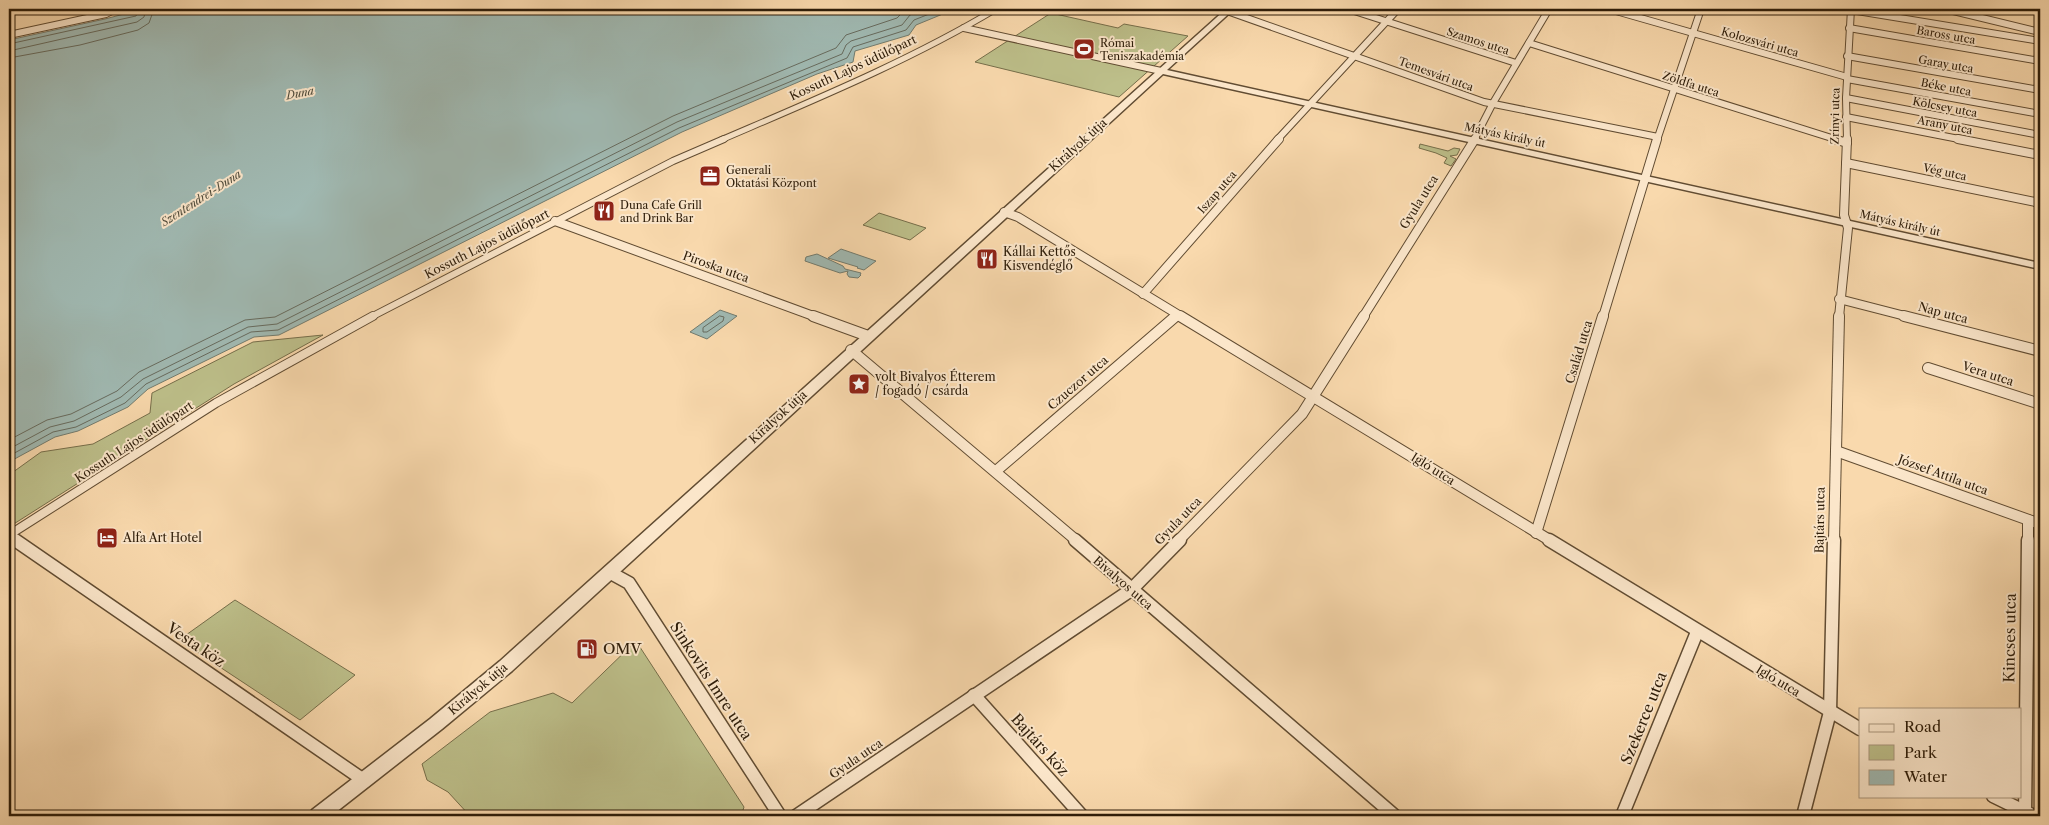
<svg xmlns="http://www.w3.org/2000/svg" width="2049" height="825" font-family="'Libre Caslon Text',serif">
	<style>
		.green { fill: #bdbf8a; stroke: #766e4a }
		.water { fill: #a0b9b2; stroke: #727b6e }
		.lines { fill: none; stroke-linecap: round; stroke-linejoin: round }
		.shore { stroke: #676b5e; stroke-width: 1 }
		.pedestrian-far2-casing { stroke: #614c32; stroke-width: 7 }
		.pedestrian-far1-casing { stroke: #614c32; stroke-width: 8 }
		.pedestrian-casing { stroke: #614c32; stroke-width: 10 }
		.minor-far3-casing { stroke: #614c32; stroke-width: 8 }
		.minor-far2-casing { stroke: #614c32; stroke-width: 10 }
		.minor-far1-casing { stroke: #614c32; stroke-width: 12 }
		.minor-casing { stroke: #614c32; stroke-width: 15 }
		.tertiary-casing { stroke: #614c32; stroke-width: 3 }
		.pedestrian-far2 { stroke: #fbe6ca; stroke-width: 5 }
		.pedestrian-far1 { stroke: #fbe6ca; stroke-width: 6 }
		.pedestrian { stroke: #fbe6ca; stroke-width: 8 }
		.minor-far3 { stroke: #fbe6ca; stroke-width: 6 }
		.minor-far2 { stroke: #fbe6ca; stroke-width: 8 }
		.minor-far1 { stroke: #fbe6ca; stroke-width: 10 }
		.minor { stroke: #fbe6ca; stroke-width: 12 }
		.tertiary { fill: #fbe6ca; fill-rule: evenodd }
		.labels { text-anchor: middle; stroke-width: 4; stroke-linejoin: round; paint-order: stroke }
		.far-street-label { font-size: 11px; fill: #2e1d09; stroke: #fbe6ca }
		.far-poi-label { font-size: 11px; fill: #2e1d09; stroke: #fbe6ca; text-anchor: start }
		.far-water-label { font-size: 11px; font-style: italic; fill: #504c3c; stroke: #fbe6ca }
		.street-label { font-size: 12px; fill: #2e1d09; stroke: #fbe6ca }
		.poi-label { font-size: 12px; fill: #2e1d09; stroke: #fbe6ca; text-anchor: start }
		.near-street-label { font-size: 15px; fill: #2e1d09; stroke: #fbe6ca }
		.near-poi-label { font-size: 15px; fill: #2e1d09; stroke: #fbe6ca; text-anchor: start }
	</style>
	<rect width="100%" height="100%" fill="#f9d9ad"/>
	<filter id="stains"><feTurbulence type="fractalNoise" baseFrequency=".004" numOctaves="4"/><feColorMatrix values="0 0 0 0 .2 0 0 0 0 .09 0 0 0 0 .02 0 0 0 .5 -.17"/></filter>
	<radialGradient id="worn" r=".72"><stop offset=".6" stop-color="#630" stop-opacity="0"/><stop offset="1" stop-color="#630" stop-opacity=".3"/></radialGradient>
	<g class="green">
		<path d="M1051,13L1118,28L1124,24L1188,36L1119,97L975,62Z"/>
		<path d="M1420,144L1448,151L1454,148L1460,149L1457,155L1450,156L1456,159L1451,166L1444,163L1447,158L1436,153L1419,148Z"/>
		<path d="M879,213L926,228L910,240L863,225Z"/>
		<path d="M323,335L234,384L9,527V475L41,452L93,444L150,413L152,393L253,342Z"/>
		<path d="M235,600L355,675L300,720L179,640Z"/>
		<path d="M636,641L744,807L741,816H470L448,792L427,780L422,764L490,712L553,693L572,703Z"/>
	</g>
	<g class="water">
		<path d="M143,9H955L916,25L909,35L855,51L853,62L817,74L682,132L279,335L254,337L148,389L128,407L78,431L55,437L9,462V40L105,19Z"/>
		<path d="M841,249L876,261L864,270L857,268L858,267L828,258Z"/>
		<path d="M817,254L843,266L845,269L861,273L860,275H861L858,278L849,277L847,274L848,271L840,273L805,261L806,257Z"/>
		<path d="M720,310L737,316L707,339L690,332Z"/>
	</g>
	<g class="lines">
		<g class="shore">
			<path d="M9,44L136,16L140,9"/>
			<path d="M9,51L137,22L144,17L146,9"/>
			<path d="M9,58L80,45L138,30L149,23L154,9"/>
			<path d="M720,316L724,317L723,321L707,332H703V328Z"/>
			<path d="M9,440L47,420L71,414L117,391L139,372L245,320L275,317L673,116L836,48L846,35L897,18L906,9"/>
			<path d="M9,449L50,427L74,421L121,397L143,379L248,327L277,324L677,122L842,54L846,45L851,41L902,25L910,15L925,9"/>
			<path d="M9,456L53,432L76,427L125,403L146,384L251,332L278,330L679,128L847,58L853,47L906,30L914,20L942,9"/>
		</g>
		<g class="pedestrian-far2-casing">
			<path id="pedestrian-far2" d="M721,140C814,100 909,61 996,9"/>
		</g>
		<g class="pedestrian-far1-casing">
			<path id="pedestrian-far1" d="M371,317L673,161L724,139"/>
		</g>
		<g class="pedestrian-casing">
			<path id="pedestrian" d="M9,535L216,403L373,316"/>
		</g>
		<g class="minor-far3-casing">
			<g id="minor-far3">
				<path d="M1214,9L1227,11L1484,102L1658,137"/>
				<path d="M1348,9L1516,63"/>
				<path d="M1609,9L1847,77"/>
				<path d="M1945,9L2040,32"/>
				<path d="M1851,10L2040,41"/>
				<path d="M964,28L1161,71"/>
				<path d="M1849,28L2040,61"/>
				<path d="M9,35L106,14L112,11L110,9"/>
				<path d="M1529,43L1838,140"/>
				<path d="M1847,56L2040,90"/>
				<path d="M1847,79L2040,114"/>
				<path d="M1846,98L2040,135"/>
				<path d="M1846,117L1964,140"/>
				<path d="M1277,140L1398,9"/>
				<path d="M1474,140L1493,103L1549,9"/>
				<path d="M1657,140L1701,9"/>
				<path d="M1847,140L1846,98L1851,9"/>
			</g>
		</g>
		<g class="minor-far2-casing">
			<g id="minor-far2">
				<path d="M1834,139L1847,143"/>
				<path d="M1958,139L2040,155"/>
				<path d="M1846,163L2040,203"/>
				<path d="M1004,212L1018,217L1182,317"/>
				<path d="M555,221L816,317"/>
				<path d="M1143,294L1279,139"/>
				<path d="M1839,299L1909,317"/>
				<path d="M1175,317L1177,315"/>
				<path d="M1363,317L1475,139"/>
				<path d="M1603,317L1657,139"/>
				<path d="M1839,317L1848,228L1844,215L1847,139"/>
			</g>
		</g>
		<g class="minor-far1-casing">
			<g id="minor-far1">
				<path d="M813,316L868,336"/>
				<path d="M1180,316L1551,541"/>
				<path d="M1904,316L2040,351"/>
				<path d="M851,350L1077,541"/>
				<path d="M1928,368L2040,404"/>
				<path d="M1836,451L2040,524"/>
				<path d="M996,471L1176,316"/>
				<path d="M1536,533L1603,316"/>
				<path d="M9,536L17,541"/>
				<path d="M1178,541L1302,414L1364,316"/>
				<path d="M1834,541L1839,316"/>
				<path d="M2028,541V520"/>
			</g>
		</g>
		<g class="minor-casing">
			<g id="minor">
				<path d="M15,540L365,781"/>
				<path d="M1075,540L1395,816"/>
				<path d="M1549,540L1860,729"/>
				<path d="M609,572L629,583L780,816"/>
				<path d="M974,695L1082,816"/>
				<path d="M1993,796L2034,816"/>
				<path d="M796,816L1131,590L1180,540"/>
				<path d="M1622,816L1697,632"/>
				<path d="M1803,816L1830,712L1834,540"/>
				<path d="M2025,816L2028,540"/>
			</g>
		</g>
		<g class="tertiary-casing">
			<path id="tertiary" d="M1226,9H1234L1167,70L2040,263V269L1163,74L512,671L442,729L331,816H309L312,810L430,719L500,661Z"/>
		</g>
		<use href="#pedestrian-far2" class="pedestrian-far2"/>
		<use href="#pedestrian-far1" class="pedestrian-far1"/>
		<use href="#pedestrian" class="pedestrian"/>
		<use href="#minor-far3" class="minor-far3"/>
		<use href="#minor-far2" class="minor-far2"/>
		<use href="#minor-far1" class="minor-far1"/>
		<use href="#minor" class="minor"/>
		<use href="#tertiary" class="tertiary"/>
	</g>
	<defs>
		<g id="stadium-square" transform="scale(1.125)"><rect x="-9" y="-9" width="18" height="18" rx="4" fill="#8f2418" stroke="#fbe6ca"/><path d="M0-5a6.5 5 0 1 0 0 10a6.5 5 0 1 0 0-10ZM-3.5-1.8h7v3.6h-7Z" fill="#fff"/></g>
		<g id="office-square" transform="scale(1.125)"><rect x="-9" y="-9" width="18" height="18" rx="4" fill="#8f2418" stroke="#fbe6ca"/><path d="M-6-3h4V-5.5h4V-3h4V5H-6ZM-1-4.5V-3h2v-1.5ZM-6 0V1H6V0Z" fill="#fff"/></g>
		<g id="restaurant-square" transform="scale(1.125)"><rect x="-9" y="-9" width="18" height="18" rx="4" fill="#8f2418" stroke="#fbe6ca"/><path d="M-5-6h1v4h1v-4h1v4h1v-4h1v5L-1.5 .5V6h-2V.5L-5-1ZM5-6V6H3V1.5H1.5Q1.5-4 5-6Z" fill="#fff"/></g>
		<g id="sight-square" transform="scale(1.125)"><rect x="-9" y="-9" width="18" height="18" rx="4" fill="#8f2418" stroke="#fbe6ca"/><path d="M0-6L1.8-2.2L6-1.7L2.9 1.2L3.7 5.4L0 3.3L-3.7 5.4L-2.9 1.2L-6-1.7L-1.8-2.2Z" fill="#fff"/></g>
		<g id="hotel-square" transform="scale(1.125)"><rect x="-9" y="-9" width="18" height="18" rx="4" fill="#8f2418" stroke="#fbe6ca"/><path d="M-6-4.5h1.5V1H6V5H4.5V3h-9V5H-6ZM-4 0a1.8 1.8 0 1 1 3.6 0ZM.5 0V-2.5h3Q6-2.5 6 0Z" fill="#fff"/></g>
		<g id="fuel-square" transform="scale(1.125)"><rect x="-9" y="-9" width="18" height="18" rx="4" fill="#8f2418" stroke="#fbe6ca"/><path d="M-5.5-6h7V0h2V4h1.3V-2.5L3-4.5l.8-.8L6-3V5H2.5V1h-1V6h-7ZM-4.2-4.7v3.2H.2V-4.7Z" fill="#fff"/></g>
	</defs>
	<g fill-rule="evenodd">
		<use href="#stadium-square" x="1084" y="49"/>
		<use href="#office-square" x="710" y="176"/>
		<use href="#restaurant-square" x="604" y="211"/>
		<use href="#restaurant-square" x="987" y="259"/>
		<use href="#sight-square" x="859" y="384"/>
		<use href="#hotel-square" x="107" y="538"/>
		<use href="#fuel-square" x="587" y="649"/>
	</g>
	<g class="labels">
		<g class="far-street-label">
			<text transform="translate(1946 35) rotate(10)" y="4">Baross utca</text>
			<text transform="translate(1478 41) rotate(18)" y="4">Szamos utca</text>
			<text transform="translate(1760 42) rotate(16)" y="4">Kolozsvári utca</text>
			<text transform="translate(1946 64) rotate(10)" y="4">Garay utca</text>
			<text transform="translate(1436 74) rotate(20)" y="4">Temesvári utca</text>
			<text transform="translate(1691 84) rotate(18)" y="4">Zöldfa utca</text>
			<text transform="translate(1946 87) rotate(11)" y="4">Béke utca</text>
			<text transform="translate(1945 107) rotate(11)" y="4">Kölcsey utca</text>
			<text transform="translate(1835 116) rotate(-89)" y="4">Zrínyi utca</text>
			<text transform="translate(1945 125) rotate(11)" y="4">Arany utca</text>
			<text transform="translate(1505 135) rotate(12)" y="4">Mátyás király út</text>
			<text transform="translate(1945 172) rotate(12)" y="4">Vég utca</text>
			<text transform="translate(1217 192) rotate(-49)" y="4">Iszap utca</text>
			<text transform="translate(1900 223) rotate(13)" y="4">Mátyás király út</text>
		</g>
		<g class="far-poi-label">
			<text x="1100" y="47">Római<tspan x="1100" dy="13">Teniszakadémia</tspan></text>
			<text x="726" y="174">Generali<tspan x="726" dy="13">Oktatási Központ</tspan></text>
			<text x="620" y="209">Duna Cafe Grill<tspan x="620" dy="13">and Drink Bar</tspan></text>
		</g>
		<g class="far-water-label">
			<text transform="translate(300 93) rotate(-11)" y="4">Duna</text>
			<text transform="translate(201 198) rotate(-33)" y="4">Szentendrei-Duna</text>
		</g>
		<g class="street-label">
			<text transform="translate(853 68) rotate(-25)" y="4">Kossuth Lajos üdülőpart</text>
			<text transform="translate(1078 145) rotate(-42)" y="4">Királyok útja</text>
			<text transform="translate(1419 202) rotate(-58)" y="4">Gyula utca</text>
			<text transform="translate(487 244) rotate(-27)" y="4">Kossuth Lajos üdülőpart</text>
			<text transform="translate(716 267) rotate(20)" y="4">Piroska utca</text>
			<text transform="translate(1943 313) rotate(15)" y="4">Nap utca</text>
			<text transform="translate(1579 352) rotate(-73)" y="4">Család utca</text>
			<text transform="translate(1988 374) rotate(18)" y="4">Vera utca</text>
			<text transform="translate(1078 383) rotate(-41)" y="4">Czuczor utca</text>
			<text transform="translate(778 417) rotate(-42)" y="4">Királyok útja</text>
			<text transform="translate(134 442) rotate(-33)" y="4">Kossuth Lajos üdülőpart</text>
			<text transform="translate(1433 469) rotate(32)" y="4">Igló utca</text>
			<text transform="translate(1943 475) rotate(20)" y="4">József Attila utca</text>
			<text transform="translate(1820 520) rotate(-89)" y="4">Bajtárs utca</text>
			<text transform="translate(1178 521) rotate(-46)" y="4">Gyula utca</text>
			<text transform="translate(1123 583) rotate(41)" y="4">Bivalyos utca</text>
			<text transform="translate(1778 681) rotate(31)" y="4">Igló utca</text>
			<text transform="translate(478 689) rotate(-40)" y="4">Királyok útja</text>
			<text transform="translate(856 759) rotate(-34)" y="4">Gyula utca</text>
		</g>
		<g class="poi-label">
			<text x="1003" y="256">Kállai Kettős<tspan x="1003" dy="14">Kisvendéglő</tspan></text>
			<text x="875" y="381">volt Bivalyos Étterem<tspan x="875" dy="14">/ fogadó / csárda</tspan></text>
			<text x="123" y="542">Alfa Art Hotel</text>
		</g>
		<g class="near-street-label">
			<text transform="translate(2010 638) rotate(-89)" y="5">Kincses utca</text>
			<text transform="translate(196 645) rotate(34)" y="5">Vesta köz</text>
			<text transform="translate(711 681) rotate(57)" y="5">Sinkovits Imre utca</text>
			<text transform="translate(1644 718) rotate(-68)" y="5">Szekerce utca</text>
			<text transform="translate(1040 745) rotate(48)" y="5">Bajtárs köz</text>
		</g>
		<g class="near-poi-label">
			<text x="603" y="654">OMV</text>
		</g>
	</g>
	<rect width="2049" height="825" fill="none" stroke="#f9d9ad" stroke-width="30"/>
	<rect x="10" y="10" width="2029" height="805" fill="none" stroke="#2e1d09" stroke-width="2.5"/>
	<rect x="15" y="15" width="2019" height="795" fill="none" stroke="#2e1d09"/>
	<rect x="1859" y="708" width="162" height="90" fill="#fbe6ca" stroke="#a9967d"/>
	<rect x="1869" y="724" width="25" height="8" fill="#fbe6ca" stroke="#a9967d"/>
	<text x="1904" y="732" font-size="15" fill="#2e1d09">Road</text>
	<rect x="1869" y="745" width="25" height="15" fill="#bdbf8a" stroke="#a9967d"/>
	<text x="1904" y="758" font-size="15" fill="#2e1d09">Park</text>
	<rect x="1869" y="770" width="25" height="15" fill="#a0b9b2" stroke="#a9967d"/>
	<text x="1904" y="782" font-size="15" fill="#2e1d09">Water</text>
	<rect width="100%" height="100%" filter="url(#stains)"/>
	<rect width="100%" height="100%" fill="url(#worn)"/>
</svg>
